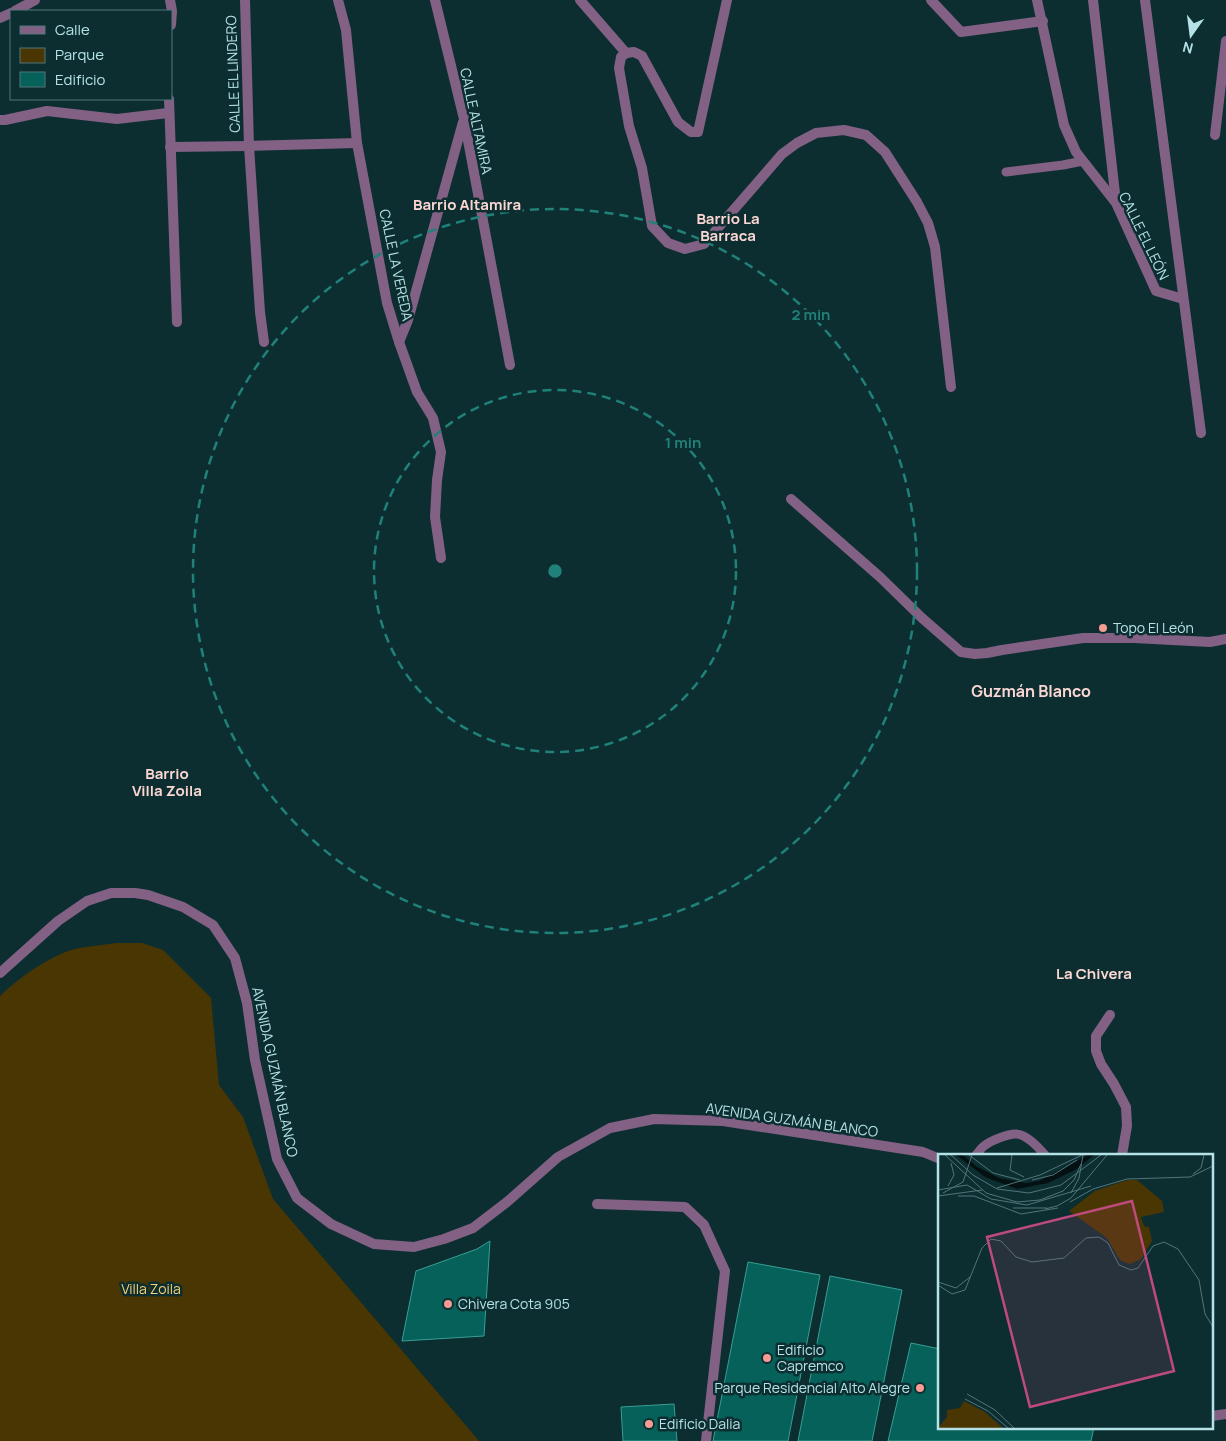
<svg xmlns="http://www.w3.org/2000/svg" width="1226" height="1441" font-family="Manrope,sans-serif">
	<style>
		.green { fill: #493602 }
		.building { fill: #056159; stroke: #379f94 }
		.lines { fill: none; stroke-linecap: round; stroke-linejoin: round }
		.service { stroke: #826184; stroke-width: 9 }
		.minor { stroke: #826184; stroke-width: 10 }
		.tertiary { stroke: #826184; stroke-width: 10 }
		.ring { fill: none; stroke: #20817a; stroke-width: 2.5; stroke-dasharray: 9 6 }
		.poi-dot { fill: #f59c94; stroke: #0d2e31; stroke-width: 2 }
		.labels { text-anchor: middle; stroke-width: 5; stroke-linejoin: round; paint-order: stroke }
		.street-label { font-size: 14px; fill: #b4e2e7; stroke: #0d2e31 }
		.poi-label { font-size: 14px; fill: #b4e2e7; stroke: #0d2e31; text-anchor: start }
		.park-label { font-size: 14px; fill: #f8cf74; stroke: #0d2e31 }
		.neighbourhood-label { font-size: 15px; font-weight: bold; fill: #fbd7d3; stroke: #0d2e31 }
		.quarter-label { font-size: 16px; font-weight: bold; fill: #fbd7d3; stroke: #0d2e31 }
		.inset-road { fill: none; stroke: #50767a; stroke-width: 1 }
		.view { fill: #be4a7e; fill-opacity: 0.15; stroke: #be4a7e; stroke-width: 2.5 }
		.inset-edge { fill: none; stroke: #b4e2e7; stroke-width: 2.5 }
		.centre { fill: #20817a; stroke: #0d2e31; stroke-width: 2.5 }
		.ring-label { font-size: 15px; text-anchor: middle; font-weight: bold; fill: #20817a; stroke: #0d2e31; stroke-width: 5; stroke-linejoin: round; paint-order: stroke }
	</style>
	<rect width="100%" height="100%" fill="#0d2e31"/>
	<path class="green" d="M117,943H142L163,950L211,998L219,1085L243,1117L273,1199L479,1441H0V996C19,978 49,956 75,949C89,946 103,945 117,943Z"/>
	<g class="building">
		<path d="M490,1241L484,1336L402,1341L416,1271L477,1249Z"/>
		<path d="M748,1262L820,1275L788,1441H713Z"/>
		<path d="M830,1276L902,1290L872,1441H798Z"/>
		<path d="M911,1343L940,1349V1427H1094L1091,1441H888Z"/>
		<path d="M674,1404L677,1441H623L621,1407Z"/>
	</g>
	<g class="lines">
		<g class="service">
			<path d="M1006,172L1063,165L1083,161"/>
			<path d="M976,1155C979,1152 981,1148 984,1146C990,1141 1009,1133 1017,1134C1027,1135 1039,1148 1045,1155"/>
		</g>
		<g class="minor">
			<path d="M170,0L172,11L171,25"/>
			<path d="M245,0L249,146L260,312L264,342"/>
			<path d="M338,0L346,30L357,143L387,303L399,342L417,392L433,418L441,452L437,480L435,517L441,558"/>
			<path d="M435,0L464,119L510,365"/>
			<path d="M580,0L626,53"/>
			<path d="M931,0L961,32L1043,21"/>
			<path d="M1037,0L1064,125L1076,152L1116,203L1156,291L1183,299"/>
			<path d="M1093,0L1116,202"/>
			<path d="M1145,0L1201,433"/>
			<path d="M15,11L35,0"/>
			<path d="M0,18L11,13"/>
			<path d="M626,53L621,57L619,68L629,126L642,168L652,226L668,243L685,249L704,244L782,154L797,143L816,133L844,130L866,135L885,152L917,202L928,223L935,247L951,387"/>
			<path d="M626,53L634,52L642,56L678,122L691,132H698L727,0"/>
			<path d="M169,99L177,322"/>
			<path d="M0,120H5L47,111L117,119L168,113"/>
			<path d="M1215,135L1226,41"/>
			<path d="M170,147L249,146L357,143"/>
			<path d="M399,342L408,320L463,122"/>
			<path d="M791,499L880,577L922,618L961,652L975,654L987,653L1002,650L1083,638H1134L1210,642L1226,639"/>
			<path d="M1110,1015L1096,1036V1051L1101,1064L1114,1084L1126,1107L1127,1126L1122,1155"/>
			<path d="M597,1204L685,1207L704,1225L725,1271L706,1441"/>
		</g>
		<g class="tertiary">
			<path d="M0,973L58,921L87,901L111,893H135L148,895L183,907L213,925L235,958L247,1003L255,1060L277,1159L297,1198L331,1224L374,1244L414,1247L444,1239L473,1228L507,1202L558,1157L610,1128L654,1119L723,1121L923,1152L940,1159"/>
			<path d="M1212,1416L1226,1414"/>
		</g>
	</g>
	<g class="ring">
		<circle cx="555" cy="571" r="181"/>
		<circle cx="555" cy="571" r="362"/>
	</g>
	<g class="poi-dot">
		<circle cx="1103" cy="628" r="5"/>
		<circle cx="448" cy="1304" r="5"/>
		<circle cx="767" cy="1358" r="5"/>
		<circle cx="920" cy="1388" r="5"/>
		<circle cx="649" cy="1424" r="5"/>
	</g>
	<g class="labels">
		<g class="street-label">
			<text transform="translate(233 74) rotate(-92)" y="5">CALLE EL LINDERO</text>
			<text transform="translate(476 121) rotate(78)" y="5">CALLE ALTAMIRA</text>
			<text transform="translate(1144 236) rotate(64)" y="5">CALLE EL LEÓN</text>
			<text transform="translate(396 265) rotate(78)" y="5">CALLE LA VEREDA</text>
			<text transform="translate(275 1072) rotate(78)" y="5">AVENIDA GUZMÁN BLANCO</text>
			<text transform="translate(792 1120) rotate(8)" y="5">AVENIDA GUZMÁN BLANCO</text>
		</g>
		<g class="poi-label">
			<text x="1113" y="633">Topo El León</text>
			<text x="458" y="1309">Chivera Cota 905</text>
			<text x="777" y="1355">Edificio<tspan x="777" dy="16">Capremco</tspan></text>
			<text x="910" y="1393" text-anchor="end">Parque Residencial Alto Alegre</text>
			<text x="659" y="1429">Edificio Dalia</text>
		</g>
		<g class="park-label">
			<text x="151" y="1294">Villa Zoila</text>
		</g>
		<g class="neighbourhood-label">
			<text x="467" y="210">Barrio Altamira</text>
			<text x="728" y="224">Barrio La<tspan x="728" dy="17">Barraca</tspan></text>
			<text x="167" y="779">Barrio<tspan x="167" dy="17">Villa Zoila</tspan></text>
			<text x="1094" y="979">La Chivera</text>
		</g>
		<g class="quarter-label">
			<text x="1031" y="697">Guzmán Blanco</text>
		</g>
	</g>
	<g transform="translate(938 1154)">
		<rect width="275" height="275" fill="#0d2e31"/>
		<path d="M189,26H199L224,47L226,58L203,63L206,72L211,73L214,87L203,105L192,110L182,106L169,84L131,57L157,37ZM26,247L47,258L65,274H0L9,263V256L22,254Z" fill="#493602"/>
		<path d="M18,1H25L38,12L61,24L88,29L101,27L150,1H156L139,15L110,29L79,35L47,23Z" fill="#051012"/>
		<path class="inset-road" d="M7,1L48,39L79,48L102,46L125,37L136,26L143,10M13,1L35,21L59,35L91,39L123,31L163,1M31,1L55,19L82,26M72,16L74,1M72,16L86,23M255,20L263,14L266,1M94,26L115,21L139,6M10,32L16,21L13,9M59,34L102,21L144,1M0,36L29,31L53,45L89,51L153,32M5,39L25,28L34,1M133,39L141,24L145,1M0,42L44,36M20,42H36L83,60L120,54M132,48L155,35L189,25L252,23L275,12M75,54H109M107,55L119,52L133,44L169,1M0,128L18,134L32,123M0,131L14,140L27,136L44,94L53,85L63,87L78,103L94,108L126,104L148,84L161,83L170,89L181,111L193,116L200,114L215,92L226,88L240,95L261,126L267,160L275,173M29,240L57,256L76,274M27,245L50,257L70,274"/>
		<path class="view" d="M194,47L236,217L92,253L49,83Z"/>
		<rect width="275" height="275" class="inset-edge"/>
	</g>
	<circle cx="555" cy="571" r="8" class="centre"/>
	<g class="ring-label">
		<text x="811" y="320">2 min</text>
		<text x="683" y="448">1 min</text>
	</g>
	<rect x="10" y="10" width="162" height="90" fill="#0d2e31" stroke="#50767a"/>
	<rect x="20" y="26" width="25" height="8" fill="#826184" stroke="#50767a"/>
	<text x="55" y="35" font-size="15" fill="#b4e2e7">Calle</text>
	<rect x="20" y="48" width="25" height="15" fill="#493602" stroke="#50767a"/>
	<text x="55" y="60" font-size="15" fill="#b4e2e7">Parque</text>
	<rect x="20" y="72" width="25" height="15" fill="#056159" stroke="#50767a"/>
	<text x="55" y="85" font-size="15" fill="#b4e2e7">Edificio</text>
	<g transform="translate(1191 35) rotate(194)" stroke="#0d2e31" stroke-width="4" paint-order="stroke">
	<path d="M0-4L9 19L0 12L-9 19Z" fill="#b4e2e7"/>
	<text y="-8" font-size="14" font-weight="bold" text-anchor="middle" fill="#b4e2e7">N</text>
	</g>
</svg>
